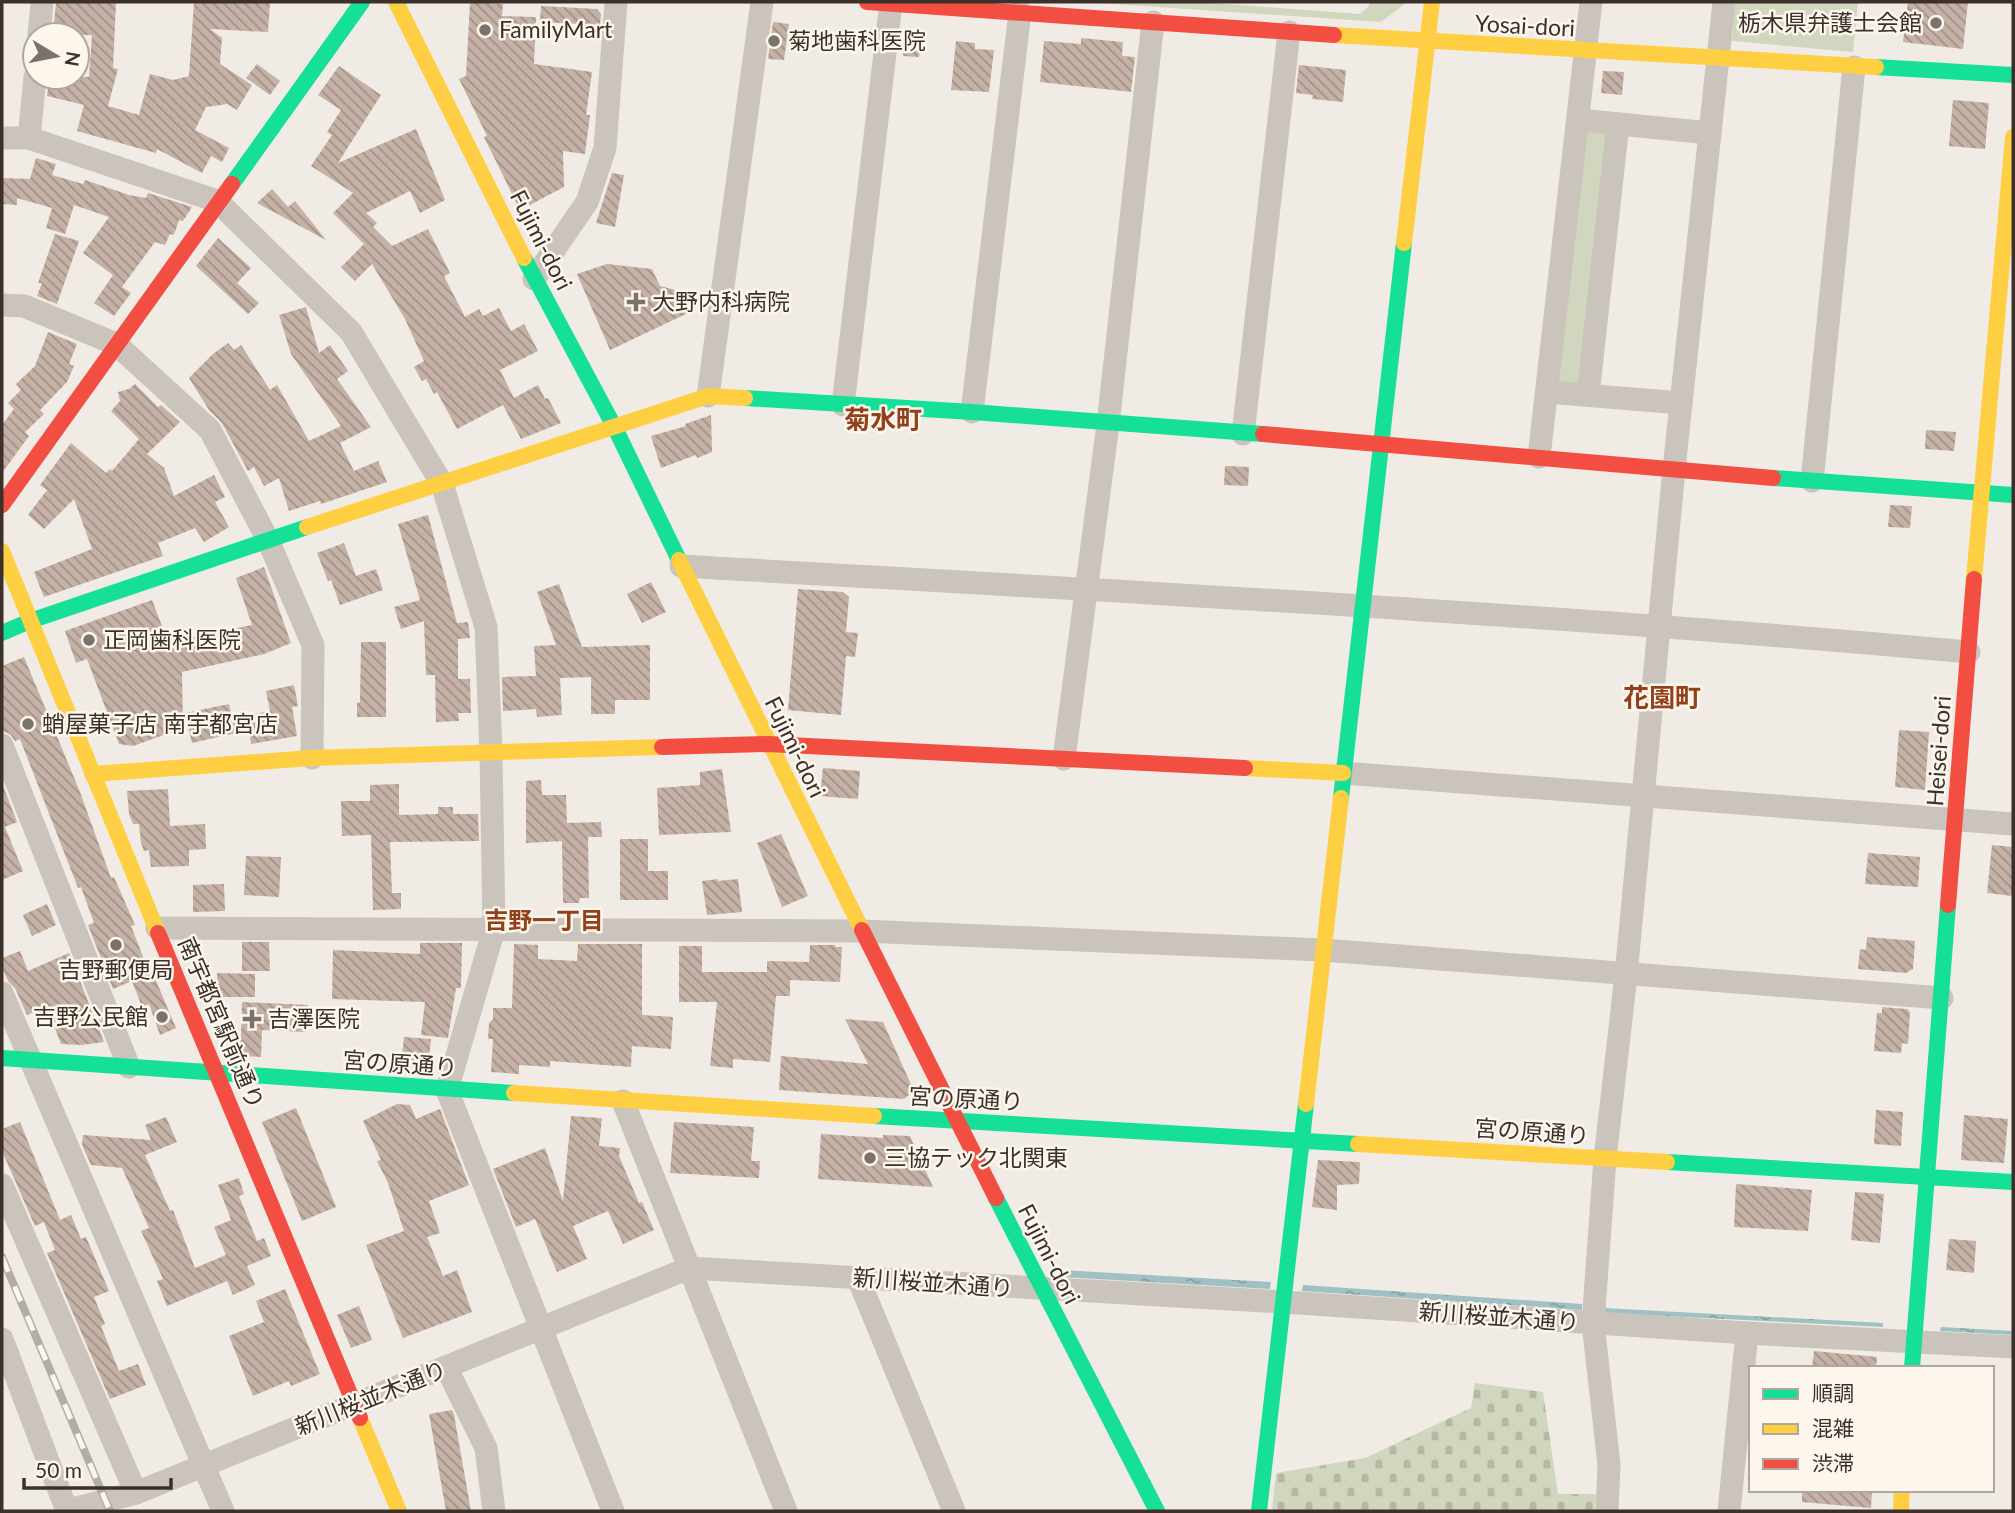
<svg xmlns="http://www.w3.org/2000/svg" width="2015" height="1513" font-family="Lato,'Noto Sans JP',sans-serif">
	<style>
		.green { fill: #d0d7be }
		.cemetery { fill: url(#cemetery-stones) }
		.water { fill: url(#water-ripples) }
		.building { fill: url(#building-back-hatch) }
		.lines { fill: none; stroke-linecap: round; stroke-linejoin: round }
		.street { stroke: #cac4bd; stroke-width: 23 }
		.fast { stroke: #16e098; stroke-width: 16 }
		.slow { stroke: #ffcf43; stroke-width: 16 }
		.jam { stroke: #f24e42; stroke-width: 16 }
		.rail-casing { stroke: #b2ada7; stroke-width: 8 }
		.rail { stroke: #fcf6ed; stroke-width: 5; stroke-dasharray: 16; stroke-linecap: butt }
		.poi-dot { fill: #7b726b; stroke: #fcf6ed; stroke-width: 2.5 }
		.labels { text-anchor: middle; stroke-width: 5; stroke-linejoin: round; paint-order: stroke }
		.poi-label { font-size: 23px; fill: #3c312a; stroke: #fcf6ed; text-anchor: start }
		.street-label { font-size: 23px; fill: #3c312a; stroke: #fcf6ed }
		.neighbourhood-label { font-size: 24px; font-weight: bold; fill: #92411b; stroke: #fcf6ed }
		.quarter-label { font-size: 26px; font-weight: bold; fill: #92411b; stroke: #fcf6ed }
	</style>
	<defs>
		<pattern id="cemetery-stones" width="16" height="16" patternUnits="userSpaceOnUse" patternTransform="scale(1.75)"><rect width="16" height="16" fill="#d0d7be"/><path d="M2 7V4a2 2 0 0 1 4 0v3zM10 15v-3a2 2 0 0 1 4 0v3z" fill="#b4b9a3"/></pattern>
		<pattern id="water-ripples" width="26" height="14" patternUnits="userSpaceOnUse" patternTransform="scale(1.75)"><rect width="26" height="14" fill="#9fc1c3"/><path d="M2 4q2-2 4 0t4 0M15 11q2-2 4 0t4 0" fill="none" stroke="#839d9f"/></pattern>
		<pattern id="building-back-hatch" width="6" height="6" patternUnits="userSpaceOnUse" patternTransform="scale(1.75)"><rect width="6" height="6" fill="#c5b1a5"/><path d="M-1 5l2 2M0 0l6 6M5-1l2 2" fill="none" stroke="#a19187"/></pattern>
	</defs>
	<rect width="100%" height="100%" fill="#f0ece5"/>
	<g class="green">
		<path d="M1083,2H1200L1360,14L1369,6V2H1407L1381,22Z"/>
		<path d="M1735,2H1858L1853,52L1732,41Z"/>
		<path d="M1585,127L1611,129L1583,388L1555,387Z"/>
	</g>
	<path class="cemetery" d="M1475,1383L1543,1392L1558,1494H1596L1595,1511H1272L1276,1473L1365,1458L1471,1408Z"/>
	<g class="water">
		<path d="M1061,1270L1271,1282L1270,1289L1062,1277Z"/>
		<path d="M1303,1285L1582,1304V1310L1302,1291Z"/>
		<path d="M1604,1308L1883,1323V1327L1603,1313Z"/>
		<path d="M1941,1327L2013,1331V1335L1940,1331Z"/>
	</g>
	<g class="building">
		<path d="M56,2H116L113,68L118,69L108,106L139,115L150,74L173,80L189,76L194,2H270L268,32L210,29L222,38L220,64L252,85L237,110L227,104L206,107L195,130L229,148L222,162L211,156L202,173L157,149L156,153L77,131L84,105L47,96L49,79V77H89L92,35H53Z"/>
		<path d="M470,2L503,4L502,16L536,17L534,64L592,72L586,115H590L585,154L563,151L564,187L520,210L484,137L487,136L459,79L466,76Z"/>
		<path d="M1908,2H1968L1963,49L1903,42Z"/>
		<path d="M541,6L597,9L601,14L600,25L540,22Z"/>
		<path d="M773,22L789,24L784,60L768,59Z"/>
		<path d="M905,35L922,36L919,57L903,56Z"/>
		<path d="M1081,38L1123,42L1122,56L1135,57L1131,92L1040,82L1044,41L1081,44Z"/>
		<path d="M956,41L975,43V49L994,50L989,92L951,90Z"/>
		<path d="M257,64L280,81L270,95L246,78Z"/>
		<path d="M1299,65L1346,70L1343,102L1312,99L1313,95L1296,93Z"/>
		<path d="M339,66L381,95L338,163L416,129L445,200L420,213L410,191L366,213L377,223L373,227L392,246L428,229L450,273L444,276L465,317L479,309L483,316L499,308L511,331L524,324L538,351L500,370L514,398L538,385L545,399L548,398L561,423L521,439L503,405L457,429L437,392L434,394L426,379L422,381L414,367L424,361L405,319L372,264L355,281L341,267L364,244L333,213L353,193L311,166L332,135L327,132L341,110L318,95Z"/>
		<path d="M1603,71L1624,72L1622,95L1601,93Z"/>
		<path d="M1953,100L1989,103L1985,149L1949,146Z"/>
		<path d="M36,158L56,164L52,175L83,184L85,180L129,195L146,198L148,193L192,207L183,221L179,220L175,232L173,235L170,234L165,245L155,242L122,287L131,293L114,316L94,303L113,275L83,253L109,217L74,205L65,234L46,228L52,208L17,198V205L2,204V178L30,179Z"/>
		<path d="M612,173L624,175L615,227L596,223Z"/>
		<path d="M272,189L288,207L295,201L326,240L257,203Z"/>
		<path d="M55,234L79,241L57,304L37,296L42,283H38Z"/>
		<path d="M218,238L251,268L237,283L259,303L248,314L196,266Z"/>
		<path d="M607,264L652,269L660,286L679,291L686,314L610,350L577,274Z"/>
		<path d="M306,307L319,353L330,345L348,371L337,379L371,427L340,443L354,471L378,461L387,482L321,504L320,501L289,511L279,478L264,486L254,467L248,471L222,423L209,410L189,378L213,354L228,343L234,350L241,345L270,390L277,385L309,441L341,426L291,354L279,315Z"/>
		<path d="M48,332L77,344L69,364L74,366L67,382L40,410L44,414L25,432L29,436L2,473V425L14,409L8,403L21,390L16,384L35,366Z"/>
		<path d="M135,384L158,407L161,405L180,422L147,454L164,468L174,496L214,475L225,497L215,502L229,527L204,542L195,528L158,543L163,556L44,597L34,572L92,549L74,499L44,529L28,515L47,490L40,485L71,443L106,473L110,469L112,471L139,439L111,411L120,401L118,392L129,389Z"/>
		<path d="M711,415L712,452L697,458L696,455L661,468L651,436L686,426L685,424Z"/>
		<path d="M1926,430L1956,432L1954,451L1925,449Z"/>
		<path d="M1225,466L1249,467L1248,486L1224,485Z"/>
		<path d="M1890,505L1912,506L1910,528L1888,527Z"/>
		<path d="M428,515L457,623L468,622L470,638L458,639V679H470L471,713H458L459,721L436,722L435,675H426L424,621L401,629L394,607L420,600L398,524Z"/>
		<path d="M344,543L356,576L376,569L383,590L340,605L331,580L328,581L317,553Z"/>
		<path d="M264,567L291,643L264,654L182,672L183,728L133,746L119,744L87,659L76,663L65,631L152,600L168,642L252,625L236,578Z"/>
		<path d="M651,582L666,612L642,623L627,594Z"/>
		<path d="M559,584L582,647L650,645V700H615V714H591V677L560,678L562,715L537,717L536,709L503,711L502,677L536,676L534,646L556,645L537,592Z"/>
		<path d="M798,589L843,592L849,597L846,632L858,633L855,657L846,656L841,715L788,710Z"/>
		<path d="M361,642H386V717H357V703L360,702Z"/>
		<path d="M24,657L80,792L111,878L114,877L135,925L131,926L151,977L154,976L176,1028L160,1035L149,1004L142,1007L132,981L113,989L88,925L94,923L81,887L78,888L20,739L15,741L10,734L2,731V666Z"/>
		<path d="M294,685L298,706L292,707L297,736L251,744L249,730L192,743L185,713L229,704L232,718L270,711L266,691Z"/>
		<path d="M1899,730L1929,732L1925,790L1895,787Z"/>
		<path d="M823,768L860,771L858,799L820,796Z"/>
		<path d="M722,769L731,832L659,835L657,788L700,785V772Z"/>
		<path d="M541,780L542,795H566L567,823L601,822L602,837H588L589,898H580L579,903H563L562,841L526,843V781Z"/>
		<path d="M2,783L17,822L5,827L23,871L2,880Z"/>
		<path d="M399,784V815L438,814V807H453V814H478L479,841L390,842L392,893H401V909L373,910L371,835L342,836L341,801H370V785Z"/>
		<path d="M168,789L170,826L205,824L206,849L189,850V866L151,867L149,850L144,851L141,843L139,824H133L129,814L127,791Z"/>
		<path d="M781,834L808,896L782,907L757,843Z"/>
		<path d="M620,839H648V871H668V900H620Z"/>
		<path d="M1992,845L2013,847V896L1987,893Z"/>
		<path d="M1868,853L1920,857L1918,887L1865,884Z"/>
		<path d="M246,856L281,857L279,897L244,895Z"/>
		<path d="M718,879V881L738,879L742,912L707,915L702,881Z"/>
		<path d="M224,884L225,911L193,912V885Z"/>
		<path d="M47,904L56,925L32,936L23,915Z"/>
		<path d="M1867,937L1915,941L1913,969L1906,973L1858,969L1860,949L1866,950Z"/>
		<path d="M242,942H269L270,971H242Z"/>
		<path d="M420,943H462L461,988H456L448,1038L421,1035L425,1002L332,999L333,950L420,954Z"/>
		<path d="M514,944L538,945V959L577,961L578,944H642V1015L673,1017L671,1049L632,1046L631,1067L550,1061V1067L519,1065V1074L491,1072L493,1039H488L489,1023L493,1019V1008H512Z"/>
		<path d="M810,945H835V947H842L840,982L790,980V996H776L770,1062L733,1059V1068L710,1066L717,1002H679V946H702V972H767V961L809,962Z"/>
		<path d="M20,951L28,971L69,953L104,1042L81,1045L61,1044L47,1007L27,1015L15,988L8,981L2,967V958Z"/>
		<path d="M217,973L255,974V997H217Z"/>
		<path d="M242,1002L308,1005L306,1032L262,1030L261,1057L229,1055L228,1036H241Z"/>
		<path d="M1882,1007L1907,1009L1910,1012L1908,1044L1902,1043L1901,1053L1874,1051L1877,1013H1882Z"/>
		<path d="M845,1019L883,1022L914,1091L904,1099L779,1090L781,1056L868,1064Z"/>
		<path d="M404,1037L431,1039L428,1068L401,1066Z"/>
		<path d="M397,1104L410,1105L416,1119L440,1109L469,1185L429,1201L440,1233L427,1237L443,1276L457,1270L472,1312L403,1338L366,1245L404,1231L388,1183L377,1161L381,1160L363,1121Z"/>
		<path d="M296,1108L336,1207L302,1221L262,1122Z"/>
		<path d="M1876,1110L1903,1112L1901,1146L1874,1144Z"/>
		<path d="M1964,1115L2008,1119L2004,1163L1961,1160Z"/>
		<path d="M571,1116L602,1118L599,1146L620,1148L619,1156L639,1203L642,1202L654,1230L623,1244L608,1211L573,1226L587,1259L557,1272L535,1219L516,1227L493,1169L545,1148L563,1201Z"/>
		<path d="M166,1117L177,1142L145,1155L170,1211L173,1210L195,1268L226,1255L214,1227L231,1220L218,1185L239,1178L244,1194L239,1196L257,1241L264,1238L271,1256L247,1266L255,1285L233,1295L227,1281L167,1306L157,1281L163,1279L141,1231L149,1228L122,1168L91,1165L82,1145L83,1135L151,1140L145,1125Z"/>
		<path d="M20,1122L60,1220L71,1215L81,1239L86,1237L109,1291L94,1297L105,1324L101,1326L119,1371L138,1364L146,1385L110,1399L47,1253L55,1250L44,1222L35,1226L2,1151V1129Z"/>
		<path d="M674,1122L754,1127L751,1161H760L759,1178L670,1173Z"/>
		<path d="M821,1134L883,1138V1135L910,1136L933,1187L818,1179Z"/>
		<path d="M1318,1160L1360,1162L1359,1184L1337,1185V1210L1312,1207Z"/>
		<path d="M1736,1184L1812,1190L1808,1231L1734,1227Z"/>
		<path d="M1855,1192L1884,1194L1880,1243L1851,1240Z"/>
		<path d="M1949,1239L1976,1241L1974,1273L1946,1270Z"/>
		<path d="M285,1289L320,1374L291,1386L289,1381L253,1396L229,1336L264,1322L256,1301Z"/>
		<path d="M359,1306L372,1340L351,1348L337,1315Z"/>
		<path d="M1814,1351L1877,1357L1876,1368H1812Z"/>
		<path d="M452,1410L454,1415L471,1511H446L429,1414Z"/>
		<path d="M1802,1490H1872L1871,1508L1802,1502Z"/>
	</g>
	<g class="lines">
		<g class="street">
			<path d="M39,35L42,2"/>
			<path d="M1579,120L1710,133"/>
			<path d="M2,138H29L217,201L351,332L442,484L486,627L491,753L494,929L447,1090L613,1511"/>
			<path d="M29,138L35,77"/>
			<path d="M534,279L587,202L605,148L616,2"/>
			<path d="M2,305L24,306L116,344L210,430L268,540L313,645L312,758"/>
			<path d="M1547,392L1681,403"/>
			<path d="M1588,395L1618,124"/>
			<path d="M708,396L762,2"/>
			<path d="M843,405L891,3"/>
			<path d="M972,412L1020,12"/>
			<path d="M1243,434L1289,32"/>
			<path d="M1539,457L1591,2"/>
			<path d="M1812,481L1854,67"/>
			<path d="M681,566C1111,591 1541,613 1969,652"/>
			<path d="M2,745L129,1067"/>
			<path d="M1064,759L1108,424L1153,22"/>
			<path d="M1343,773L2013,824"/>
			<path d="M157,928L861,931L1323,950L1942,998"/>
			<path d="M2,993L223,1511"/>
			<path d="M623,1101L786,1511"/>
			<path d="M2,1185L136,1493"/>
			<path d="M858,1278L954,1511"/>
			<path d="M2,1339L67,1511"/>
			<path d="M446,1367L486,1448L494,1511"/>
			<path d="M65,1511L136,1493L689,1268L1283,1302L1747,1333L2013,1347"/>
			<path d="M1607,1511L1609,1465L1593,1323L1605,1159L1626,975L1674,469L1724,2"/>
			<path d="M1729,1511L1747,1333"/>
		</g>
		<g class="fast">
			<path d="M1876,67L2013,75"/>
			<path d="M232,184L362,2"/>
			<path d="M524,258L615,428L679,560"/>
			<path d="M745,398L972,412L1263,434"/>
			<path d="M1773,478L2013,495"/>
			<path d="M2,633L30,621L307,527"/>
			<path d="M1341,798L1404,243"/>
			<path d="M2,1058L514,1093"/>
			<path d="M874,1116L1358,1144"/>
			<path d="M1667,1162L2013,1182"/>
			<path d="M996,1198L1157,1511"/>
			<path d="M1912,1368L1948,905"/>
			<path d="M1259,1511L1306,1104"/>
		</g>
		<g class="slow">
			<path d="M396,2L524,258"/>
			<path d="M1334,35L1876,67"/>
			<path d="M1404,243L1432,2"/>
			<path d="M307,527L708,396L745,398"/>
			<path d="M2,551L158,933"/>
			<path d="M679,560L862,930"/>
			<path d="M1974,579L2013,137"/>
			<path d="M1245,768L1343,773"/>
			<path d="M92,774L312,758L662,747"/>
			<path d="M514,1093L874,1116"/>
			<path d="M1306,1104L1341,798"/>
			<path d="M1358,1144L1667,1162"/>
			<path d="M360,1418L399,1511"/>
			<path d="M1901,1511L1902,1490"/>
		</g>
		<g class="jam">
			<path d="M867,2L1334,35"/>
			<path d="M1263,434L1773,478"/>
			<path d="M2,505L232,184"/>
			<path d="M662,747L768,744L1245,768"/>
			<path d="M1948,905L1974,579"/>
			<path d="M862,930L996,1198"/>
			<path d="M158,933L360,1418"/>
		</g>
		<g class="rail-casing">
			<path id="rail" d="M2,1257L110,1511"/>
		</g>
		<use href="#rail" class="rail"/>
	</g>
	<g class="poi-dot">
		<circle cx="1936" cy="23" r="7"/>
		<circle cx="485" cy="30" r="7"/>
		<circle cx="774" cy="41" r="7"/>
		<path d="M632.5 291.5h7v7h7v7h-7v7h-7v-7h-7v-7h7z"/>
		<circle cx="89" cy="640" r="7"/>
		<circle cx="28" cy="724" r="7"/>
		<circle cx="116" cy="945" r="7"/>
		<circle cx="162" cy="1017" r="7"/>
		<path d="M248.5 1008.5h7v7h7v7h-7v7h-7v-7h-7v-7h7z"/>
		<circle cx="870" cy="1158" r="7"/>
	</g>
	<g class="labels">
		<g class="poi-label">
			<text x="1922" y="31" text-anchor="end">栃木県弁護士会館</text>
			<text x="499" y="38">FamilyMart</text>
			<text x="788" y="49">菊地歯科医院</text>
			<text x="652" y="310">大野内科病院</text>
			<text x="103" y="648">正岡歯科医院</text>
			<text x="42" y="732">蛸屋菓子店 南宇都宮店</text>
			<text x="116" y="978" text-anchor="middle">吉野郵便局</text>
			<text x="148" y="1025" text-anchor="end">吉野公民館</text>
			<text x="268" y="1027">吉澤医院</text>
			<text x="884" y="1166">三協テック北関東</text>
		</g>
		<g class="street-label">
			<text transform="translate(1525 26) rotate(3)" y="8">Yosai-dori</text>
			<text transform="translate(541 240) rotate(63)" y="8">Fujimi-dori</text>
			<text transform="translate(795 747) rotate(64)" y="8">Fujimi-dori</text>
			<text transform="translate(1939 751) rotate(-86)" y="8">Heisei-dori</text>
			<text transform="translate(221 1023) rotate(67)" y="8">南宇都宮駅前通り</text>
			<text transform="translate(400 1064) rotate(4)" y="8">宮の原通り</text>
			<text transform="translate(966 1099) rotate(3)" y="8">宮の原通り</text>
			<text transform="translate(1532 1132) rotate(4)" y="8">宮の原通り</text>
			<text transform="translate(1049 1254) rotate(63)" y="8">Fujimi-dori</text>
			<text transform="translate(933 1283) rotate(4)" y="8">新川桜並木通り</text>
			<text transform="translate(1499 1317) rotate(4)" y="8">新川桜並木通り</text>
			<text transform="translate(371 1398) rotate(-22)" y="8">新川桜並木通り</text>
		</g>
		<g class="neighbourhood-label">
			<text x="544" y="929">吉野一丁目</text>
		</g>
		<g class="quarter-label">
			<text x="883" y="429">菊水町</text>
			<text x="1662" y="707">花園町</text>
		</g>
	</g>
	<rect width="2015" height="1513" fill="none" stroke="#3c312a" stroke-width="7"/>
	<rect x="1749" y="1366" width="245" height="126" fill="#fcf6ed" stroke="#afa79f" stroke-width="2"/>
	<rect x="1763" y="1389" width="35" height="10" fill="#16e098" stroke="#afa79f" stroke-width="2"/>
	<text x="1812" y="1401" font-size="21" fill="#3c312a">順調</text>
	<rect x="1763" y="1424" width="35" height="10" fill="#ffcf43" stroke="#afa79f" stroke-width="2"/>
	<text x="1812" y="1436" font-size="21" fill="#3c312a">混雑</text>
	<rect x="1763" y="1459" width="35" height="10" fill="#f24e42" stroke="#afa79f" stroke-width="2"/>
	<text x="1812" y="1471" font-size="21" fill="#3c312a">渋滞</text>
	<g transform="translate(56 56) rotate(100)"><circle r="33" fill="#fcf6ed" stroke="#afa79f" stroke-width="2"/>
	<path d="M0-5L12 26L0 18L-12 26Z" fill="#7b726b"/>
	<text y="-10" font-size="19" font-weight="bold" text-anchor="middle" fill="#3c312a">N</text>
	</g>
	<path d="M24 1478v10h147v-10" fill="none" stroke="#3c312a" stroke-width="3.5"/>
	<text x="35" y="1478" font-size="21" fill="#3c312a" stroke="#fcf6ed" stroke-width="5" paint-order="stroke">50 m</text>
</svg>
